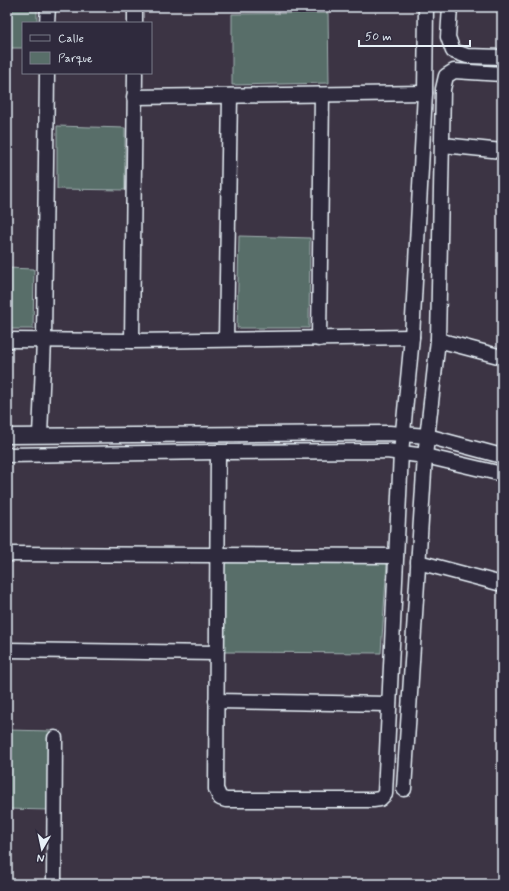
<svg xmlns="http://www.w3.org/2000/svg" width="509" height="891" font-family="Mynerve,sans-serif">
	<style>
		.green { fill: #586e69; stroke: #a0b0b0 }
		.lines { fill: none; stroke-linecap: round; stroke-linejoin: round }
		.minor-casing { stroke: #e8f1f8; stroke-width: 17 }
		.minor { stroke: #2f2a3d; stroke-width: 14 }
	</style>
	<rect width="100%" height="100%" fill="#3c3444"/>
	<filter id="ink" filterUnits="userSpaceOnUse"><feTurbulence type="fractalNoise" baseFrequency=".025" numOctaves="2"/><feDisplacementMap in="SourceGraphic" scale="8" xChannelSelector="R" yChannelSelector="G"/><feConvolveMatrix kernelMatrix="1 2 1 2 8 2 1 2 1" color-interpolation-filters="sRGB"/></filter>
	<g filter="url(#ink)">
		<g class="green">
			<path d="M7,7H37V23H23V48H7Z"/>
			<path d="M328,13L329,83L232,85V14Z"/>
			<path d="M57,126L125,128V190L57,189Z"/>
			<path d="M239,236L310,238L309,328H237Z"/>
			<path d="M7,268L34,269L33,329H7Z"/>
			<path d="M222,561L387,563L381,653L223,652Z"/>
			<path d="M7,730L52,731L48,810L7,809Z"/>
		</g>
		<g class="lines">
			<g class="minor-casing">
				<g id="minor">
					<path d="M450,7L448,37L453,51L467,56L502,57"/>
					<path d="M47,23L48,7"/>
					<path d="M135,23V7"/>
					<path d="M134,97L425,93"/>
					<path d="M443,145L502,151"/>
					<path d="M226,339L230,96"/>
					<path d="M319,339L322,95"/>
					<path d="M7,340L132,341L412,337"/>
					<path d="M438,340L502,357"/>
					<path d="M132,341L135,73"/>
					<path d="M40,435L44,340L47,73"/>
					<path d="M7,436L389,433L427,436L502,456"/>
					<path d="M218,452L216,789L220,798L226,800H373L380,799L385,794L401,453L412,337L425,93L426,7"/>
					<path d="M7,455L218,452L387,451L425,456L502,474"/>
					<path d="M7,554L396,556"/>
					<path d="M418,562L502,584"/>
					<path d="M7,650L216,653"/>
					<path d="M216,701L388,704"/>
					<path d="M404,789L425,456L438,340L443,89L446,76L454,71L502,74"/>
					<path d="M54,884L55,738"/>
				</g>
			</g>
			<use href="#minor" class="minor"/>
		</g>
	</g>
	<rect width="509" height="891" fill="none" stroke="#2f2a3d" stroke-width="24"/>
	<rect x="12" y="12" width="485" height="867" fill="none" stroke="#e8f1f8" stroke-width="1.5" filter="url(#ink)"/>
	<rect x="22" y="22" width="130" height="52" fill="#2f2a3d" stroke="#797a88"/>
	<rect x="30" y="35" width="20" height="6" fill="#2f2a3d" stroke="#797a88"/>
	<text x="58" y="42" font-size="12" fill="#e8f1f8">Calle</text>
	<rect x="30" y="52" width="20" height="12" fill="#586e69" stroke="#797a88"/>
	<text x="58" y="62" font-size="12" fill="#e8f1f8">Parque</text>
	<g transform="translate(42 849) rotate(189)" stroke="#2f2a3d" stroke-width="3" paint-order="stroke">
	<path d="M0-3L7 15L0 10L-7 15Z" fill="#e8f1f8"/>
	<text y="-6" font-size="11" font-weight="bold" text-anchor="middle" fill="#e8f1f8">N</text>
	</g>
	<path d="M359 40v6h111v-6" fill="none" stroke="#e8f1f8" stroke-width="2"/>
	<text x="365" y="40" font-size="12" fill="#e8f1f8" stroke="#2f2a3d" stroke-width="3" paint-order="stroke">50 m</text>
</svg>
